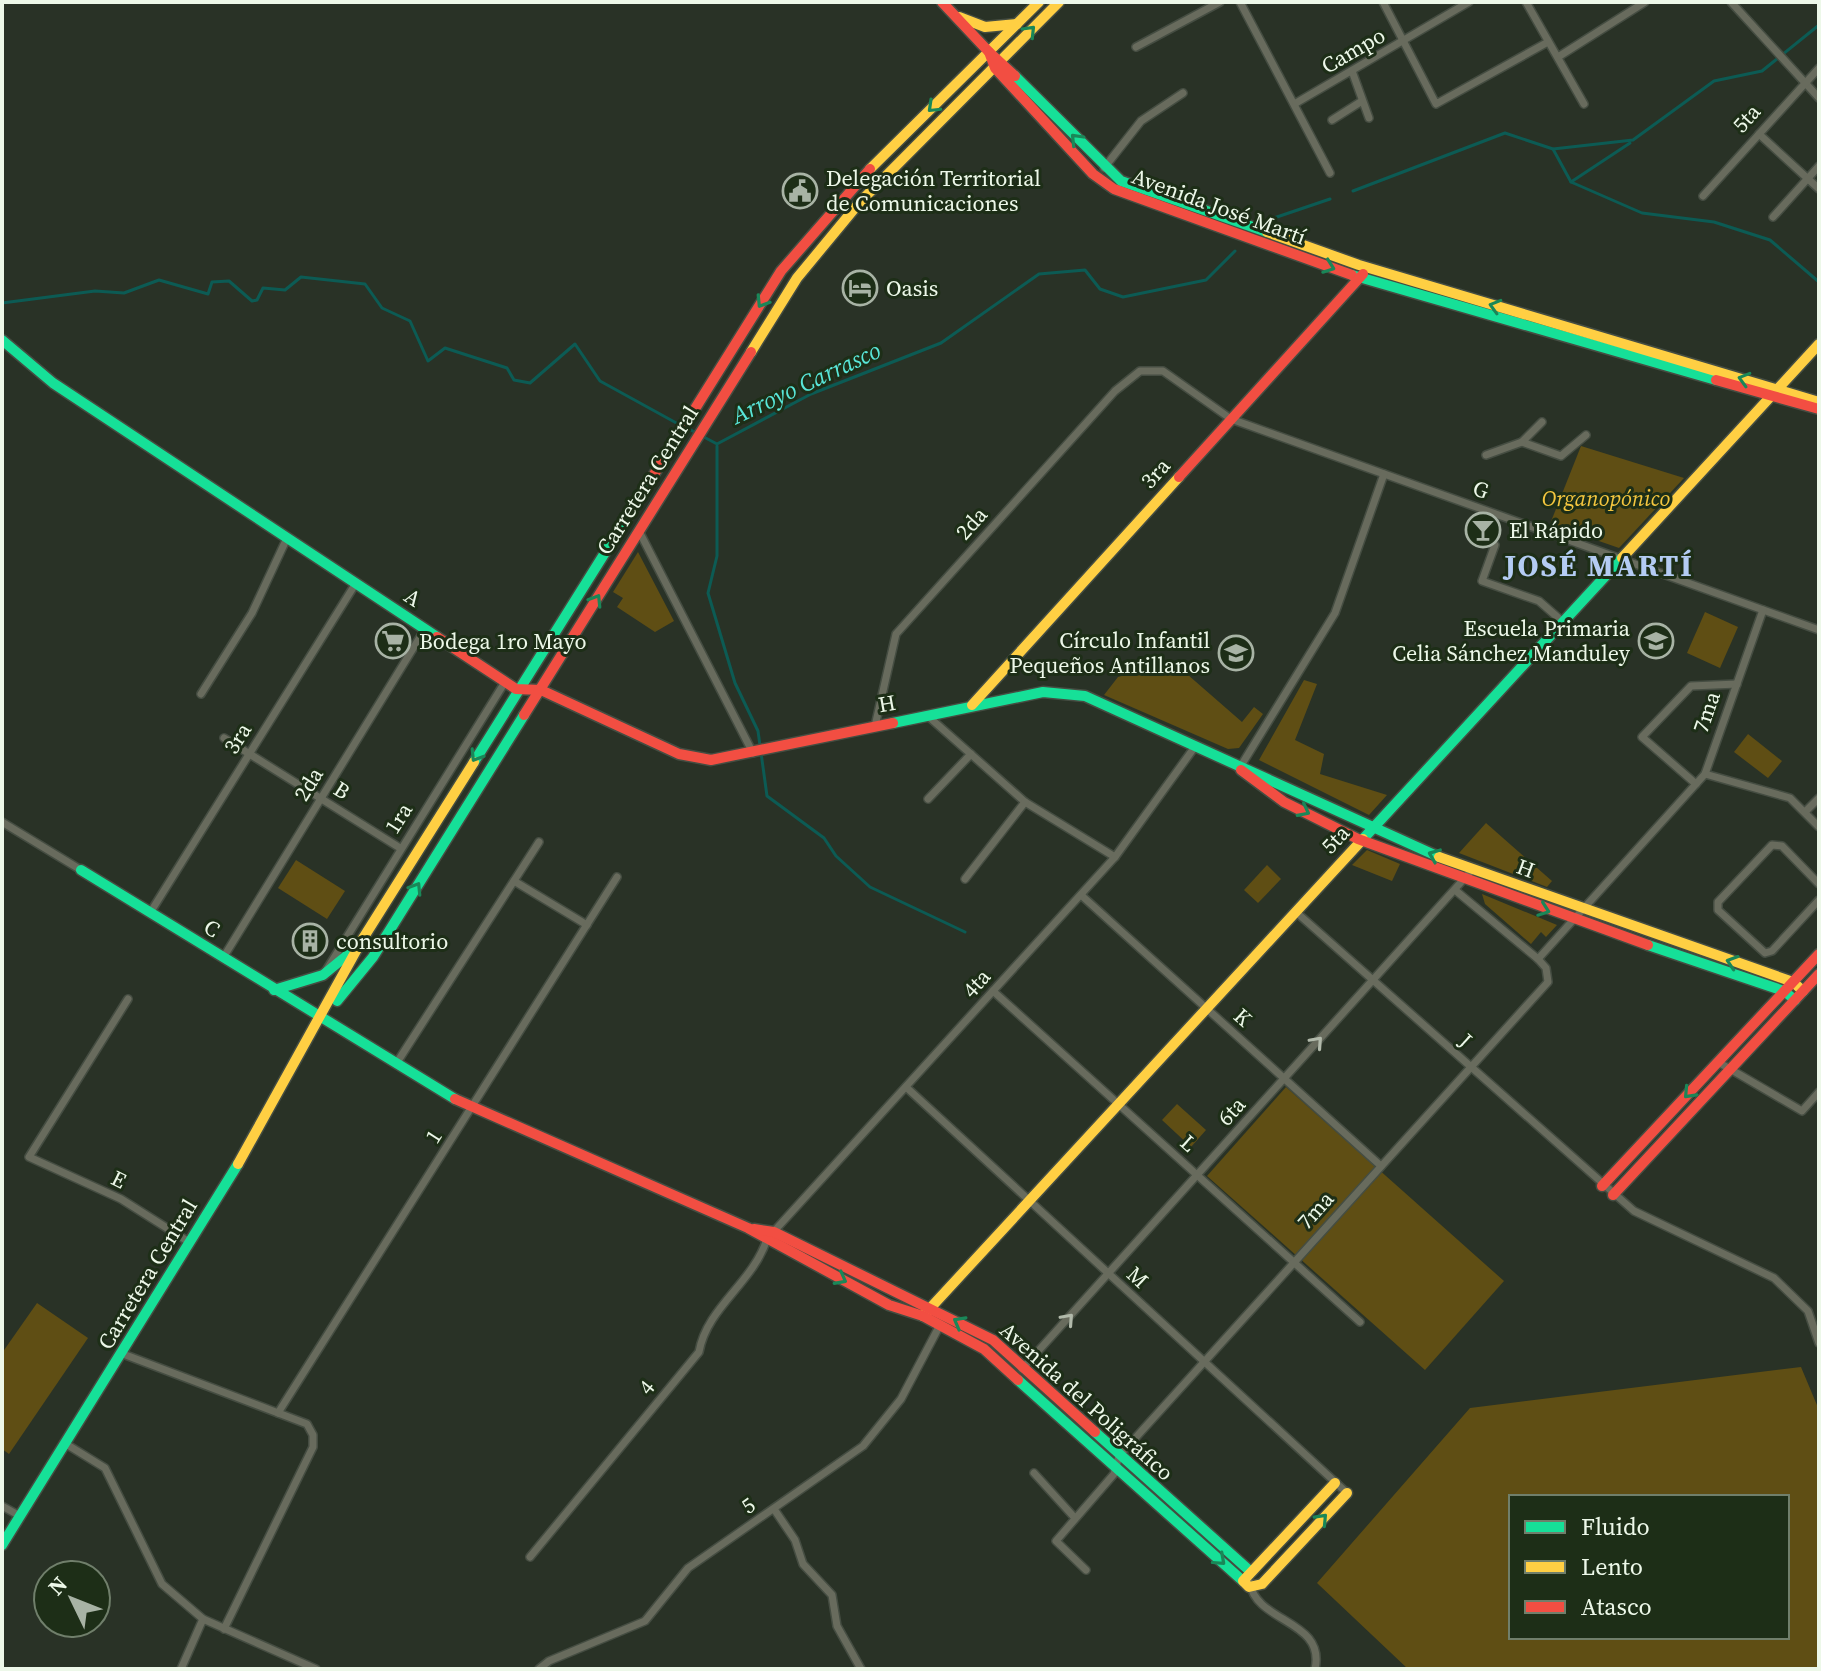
<svg xmlns="http://www.w3.org/2000/svg" width="1821" height="1671" font-family="'Source Serif 4',serif">
	<style>
		.green { fill: #5f4e14; fill-rule: evenodd }
		.lines { fill: none; stroke-linecap: round; stroke-linejoin: round }
		.stream { stroke: #0c5b54; stroke-width: 3 }
		.street-casing { stroke: #454d42; stroke-width: 10 }
		.fast-casing { stroke: #454d42; stroke-width: 13 }
		.slow-casing { stroke: #454d42; stroke-width: 13 }
		.jam-casing { stroke: #454d42; stroke-width: 13 }
		.street { stroke: #686b5d; stroke-width: 7 }
		.fast { stroke: #16e098; stroke-width: 10 }
		.slow { stroke: #ffcf43; stroke-width: 10 }
		.jam { stroke: #f24e42; stroke-width: 10 }
		.oneway { stroke: #1a8758 }
		.oneway2 { stroke: #b1b9aa }
		.labels { text-anchor: middle; stroke-width: 6; stroke-linejoin: round; paint-order: stroke }
		.street-label { font-size: 22px; fill: #edf8e9; stroke: #1d2e17 }
		.poi-label { font-size: 22px; fill: #edf8e9; stroke: #1d2e17; text-anchor: start }
		.park-label { font-size: 22px; font-style: italic; fill: #f4c63f; stroke: #1d2e17 }
		.water-label { font-size: 24px; font-style: italic; fill: #59e7da; stroke: #1d2e17 }
		.district-label { font-size: 30px; font-weight: bold; letter-spacing: 2px; fill: #b4ccf3; stroke: #1d2e17 }
	</style>
	<rect width="100%" height="100%" fill="#293226"/>
	<g class="green">
		<path d="M1581,446L1684,478L1619,548L1550,524Z"/>
		<path d="M638,552L674,621L655,632L617,607L623,598L613,592Z"/>
		<path d="M1705,612L1738,627L1720,668L1687,653Z"/>
		<path d="M1172,661L1242,722L1254,707L1263,714L1239,748L1228,749L1104,695L1118,677Z"/>
		<path d="M1304,680L1317,684L1295,740L1324,754L1320,774L1387,795L1369,815L1259,760Z"/>
		<path d="M1748,734L1782,761L1768,778L1734,752Z"/>
		<path d="M1486,823L1552,881L1547,887L1459,853Z"/>
		<path d="M1367,850L1400,864L1392,881L1352,865Z"/>
		<path d="M296,860L345,891L327,919L278,888Z"/>
		<path d="M1267,865L1281,879L1258,903L1244,890Z"/>
		<path d="M1482,894L1557,925L1546,937L1541,932L1531,944L1485,904Z"/>
		<path d="M1286,1087L1504,1281L1425,1370L1207,1176Z"/>
		<path d="M1177,1104L1206,1130L1191,1147L1162,1120Z"/>
		<path d="M37,1303L88,1338L9,1454L2,1449V1353Z"/>
		<path d="M1801,1367L1819,1410V1669H1408L1317,1583L1470,1408ZM1511,1497H1787V1637H1511Z"/>
	</g>
	<g class="lines">
		<g class="stream">
			<path d="M1553,149L1571,182L1642,213L1714,222L1770,240L1819,282"/>
			<path d="M1571,182L1630,143"/>
			<path d="M1353,191L1505,133L1553,149L1633,140L1714,81L1762,71L1819,25"/>
			<path d="M1271,219L1330,199"/>
			<path d="M2,303L95,291L124,293L159,280L208,294L212,282L229,281L252,301L257,300L263,288L285,290L301,277L365,284L382,308L410,321L428,361L445,348L507,368L514,380L530,383L575,344L600,381L680,425"/>
			<path d="M687,428L717,444L811,394L941,343L1039,274L1085,270L1100,289L1123,297L1206,280L1235,251"/>
			<path d="M717,446V556L708,593L735,683L758,731L767,796L824,838L836,856L870,887L965,932"/>
		</g>
		<g class="street-casing">
			<g id="street">
				<path d="M1240,2L1330,173"/>
				<path d="M1383,2L1436,104L1548,42"/>
				<path d="M1526,2L1584,104"/>
				<path d="M1731,2L1819,98"/>
				<path d="M1136,47L1220,2"/>
				<path d="M1558,57L1645,2"/>
				<path d="M1352,71L1369,118"/>
				<path d="M1296,103L1469,2"/>
				<path d="M1332,120L1362,101"/>
				<path d="M1759,134L1819,189"/>
				<path d="M1104,168L1141,121L1183,93"/>
				<path d="M1703,196L1819,68"/>
				<path d="M1773,217L1819,166"/>
				<path d="M1542,422L1522,442L1561,456L1586,435"/>
				<path d="M1486,455L1522,442"/>
				<path d="M639,531L753,753"/>
				<path d="M1495,545L1482,581L1539,601L1563,622"/>
				<path d="M201,694L252,613L287,538"/>
				<path d="M929,717L1025,802L1115,857"/>
				<path d="M875,726L896,634L1115,391L1140,371H1163L1231,419L1819,630"/>
				<path d="M224,738L400,848"/>
				<path d="M1239,769L1335,613L1384,474"/>
				<path d="M1705,774L1790,798L1819,827"/>
				<path d="M1696,784L1642,737L1691,686L1737,684"/>
				<path d="M928,799L971,754"/>
				<path d="M1805,812L1819,798"/>
				<path d="M2,822L81,870"/>
				<path d="M965,879L1025,802"/>
				<path d="M514,881L587,925"/>
				<path d="M1819,884L1782,846L1772,845L1718,902V910L1765,953L1772,951L1819,900"/>
				<path d="M1081,895L1381,1166"/>
				<path d="M1296,912L1634,1211L1774,1278L1808,1311L1819,1343"/>
				<path d="M150,913L356,583"/>
				<path d="M223,958L425,629"/>
				<path d="M1538,959L1705,774L1763,610"/>
				<path d="M327,969L505,682"/>
				<path d="M993,991L1360,1322"/>
				<path d="M128,999L29,1157L121,1199L189,1242"/>
				<path d="M1718,1062L1802,1111L1819,1092"/>
				<path d="M396,1064L539,842"/>
				<path d="M906,1087L1347,1493"/>
				<path d="M123,1354L307,1424L313,1435V1447L224,1629"/>
				<path d="M1022,1369L1472,870"/>
				<path d="M278,1413L617,877"/>
				<path d="M66,1444L105,1468L162,1584L203,1619L316,1669"/>
				<path d="M1034,1473L1074,1517"/>
				<path d="M2,1506L20,1516"/>
				<path d="M774,1509L795,1540L803,1564L832,1595L837,1626L861,1669"/>
				<path d="M530,1557L699,1352C707,1307 753,1283 767,1239L1115,857L1194,748"/>
				<path d="M1086,1570L1056,1541L1114,1474L1119,1456L1548,982L1546,968L1538,959L1455,890"/>
				<path d="M1250,1583C1256,1623 1326,1620 1315,1669"/>
				<path d="M181,1669L203,1619"/>
				<path d="M539,1669L549,1661L645,1621L688,1568L863,1446L901,1399L940,1325"/>
			</g>
		</g>
		<g class="fast-casing">
			<g id="fast">
				<path d="M1015,76L1121,181L1267,232"/>
				<path d="M1352,275L1716,380"/>
				<path d="M2,340L53,383L437,637"/>
				<path d="M893,723L1043,692L1085,696L1439,857"/>
				<path d="M474,762L653,476"/>
				<path d="M1363,839L1622,558"/>
				<path d="M81,870L455,1099"/>
				<path d="M1648,945L1784,991L1795,1000"/>
				<path d="M274,990L323,975L351,952"/>
				<path d="M337,1001L373,957L524,715"/>
				<path d="M1018,1380L1243,1581"/>
				<path d="M1095,1432L1251,1572"/>
				<path d="M2,1545L238,1164"/>
			</g>
		</g>
		<g class="slow-casing">
			<g id="slow">
				<path d="M959,17L985,27L1017,24"/>
				<path d="M870,169L1039,2"/>
				<path d="M1267,232L1359,265L1819,402"/>
				<path d="M751,352L797,278L859,203L1059,2"/>
				<path d="M1622,558L1819,344"/>
				<path d="M972,705L1179,477"/>
				<path d="M1439,857L1793,982L1803,991"/>
				<path d="M238,1164L362,940L474,762"/>
				<path d="M923,1316L1363,839"/>
				<path d="M1335,1483L1243,1581L1249,1587L1262,1584L1347,1493"/>
			</g>
		</g>
		<g class="jam-casing">
			<g id="jam">
				<path d="M942,2L989,52"/>
				<path d="M1015,76L989,52L995,68L1093,174L1114,189L1352,275"/>
				<path d="M1716,380L1819,409"/>
				<path d="M653,476L781,271L870,169"/>
				<path d="M1179,477L1363,274"/>
				<path d="M437,637L516,689L541,690L679,754L711,760L893,723"/>
				<path d="M524,715L751,352"/>
				<path d="M1241,770L1284,802L1358,839L1648,945"/>
				<path d="M455,1099L748,1228L889,1305L923,1316L984,1349L1018,1380"/>
				<path d="M1602,1186L1819,954"/>
				<path d="M1613,1195L1819,974"/>
				<path d="M754,1229L774,1232L993,1340L1095,1432"/>
			</g>
		</g>
		<use href="#street" class="street"/>
		<use href="#fast" class="fast"/>
		<use href="#slow" class="slow"/>
		<use href="#jam" class="jam"/>
	</g>
	<defs><path id="oneway-chevron" d="M-2-3.5L2.5 0L-2 3.5" fill="none" stroke-width="1.6" stroke-linecap="round" stroke-linejoin="round" transform="scale(2)"/></defs>
	<g class="oneway">
		<use href="#oneway-chevron" transform="translate(1030 31) rotate(-46)"/>
		<use href="#oneway-chevron" transform="translate(933 107) rotate(136)"/>
		<use href="#oneway-chevron" transform="translate(1076 139) rotate(-134)"/>
		<use href="#oneway-chevron" transform="translate(1329 267) rotate(20)"/>
		<use href="#oneway-chevron" transform="translate(762 302) rotate(122)"/>
		<use href="#oneway-chevron" transform="translate(1495 306) rotate(-164)"/>
		<use href="#oneway-chevron" transform="translate(1744 379) rotate(-164)"/>
		<use href="#oneway-chevron" transform="translate(596 600) rotate(-58)"/>
		<use href="#oneway-chevron" transform="translate(476 756) rotate(122)"/>
		<use href="#oneway-chevron" transform="translate(1304 811) rotate(27)"/>
		<use href="#oneway-chevron" transform="translate(1434 855) rotate(-158)"/>
		<use href="#oneway-chevron" transform="translate(416 888) rotate(-58)"/>
		<use href="#oneway-chevron" transform="translate(1544 910) rotate(20)"/>
		<use href="#oneway-chevron" transform="translate(1732 962) rotate(-162)"/>
		<use href="#oneway-chevron" transform="translate(1689 1093) rotate(133)"/>
		<use href="#oneway-chevron" transform="translate(841 1279) rotate(28)"/>
		<use href="#oneway-chevron" transform="translate(959 1322) rotate(-151)"/>
		<use href="#oneway-chevron" transform="translate(1322 1519) rotate(-47)"/>
		<use href="#oneway-chevron" transform="translate(1220 1560) rotate(42)"/>
	</g>
	<g class="oneway2">
		<use href="#oneway-chevron" transform="translate(1317 1042) rotate(-48)"/>
		<use href="#oneway-chevron" transform="translate(1068 1319) rotate(-48)"/>
	</g>
	<defs>
		<g id="civic-ring" transform="scale(1.8)"><circle r="9.5" fill="#1d2e17" stroke="#a8b3a5" stroke-width="1.5"/><path d="M-.6-6.5H3V-4.5H.6V-3L4-1V1h2V6H-6V1h2V-1L-.6-3ZM-1.2 2.5V6h2.4V2.5Z" fill="#a8b3a5"/></g>
		<g id="hotel-ring" transform="scale(1.8)"><circle r="9.5" fill="#1d2e17" stroke="#a8b3a5" stroke-width="1.5"/><path d="M-6-4.5h1.5V1H6V5H4.5V3h-9V5H-6ZM-4 0a1.8 1.8 0 1 1 3.6 0ZM.5 0V-2.5h3Q6-2.5 6 0Z" fill="#a8b3a5"/></g>
		<g id="bar-ring" transform="scale(1.8)"><circle r="9.5" fill="#1d2e17" stroke="#a8b3a5" stroke-width="1.5"/><path d="M-6-5H6L.8 .8V4.5H3.5V6h-7V4.5H-.8V.8Z" fill="#a8b3a5"/></g>
		<g id="supermarket-ring" transform="scale(1.8)"><circle r="9.5" fill="#1d2e17" stroke="#a8b3a5" stroke-width="1.5"/><path d="M-6-5.5h2.5l.6 2H6L4.5 2H-2.5L-4.4-4H-6ZM-1.5 3.2a1.3 1.3 0 1 0 .1 0ZM3 3.2a1.3 1.3 0 1 0 .1 0Z" fill="#a8b3a5"/></g>
		<g id="school-ring" transform="scale(1.8)"><circle r="9.5" fill="#1d2e17" stroke="#a8b3a5" stroke-width="1.5"/><path d="M0-5L7-2L0 1L-7-2ZM-4 1L0 2.5L4 1V4Q0 6-4 4Z" fill="#a8b3a5"/></g>
		<g id="building-ring" transform="scale(1.8)"><circle r="9.5" fill="#1d2e17" stroke="#a8b3a5" stroke-width="1.5"/><path d="M-4-6H4V6H1V3H-1V6H-4ZM-2.5-4.3h1.7v1.8h-1.7ZM.8-4.3h1.7v1.8H.8ZM-2.5-1h1.7V.8h-1.7ZM.8-1h1.7V.8H.8Z" fill="#a8b3a5"/></g>
	</defs>
	<g fill-rule="evenodd">
		<use href="#civic-ring" x="800" y="191"/>
		<use href="#hotel-ring" x="860" y="288"/>
		<use href="#bar-ring" x="1483" y="530"/>
		<use href="#supermarket-ring" x="393" y="641"/>
		<use href="#school-ring" x="1656" y="641"/>
		<use href="#school-ring" x="1236" y="653"/>
		<use href="#building-ring" x="310" y="941"/>
	</g>
	<g class="labels">
		<g class="street-label">
			<text transform="translate(1353 50) rotate(-30)" y="8">Campo</text>
			<text transform="translate(1746 118) rotate(-48)" y="8">5ta</text>
			<text transform="translate(1219 206) rotate(20)" y="8">Avenida José Martí</text>
			<text transform="translate(1155 473) rotate(-48)" y="8">3ra</text>
			<text transform="translate(647 480) rotate(-58)" y="8">Carretera Central</text>
			<text transform="translate(1481 489) rotate(20)" y="8">G</text>
			<text transform="translate(971 523) rotate(-48)" y="8">2da</text>
			<text transform="translate(413 597) rotate(33)" y="8">A</text>
			<text transform="translate(887 703) rotate(-10)" y="8">H</text>
			<text transform="translate(1706 712) rotate(-71)" y="8">7ma</text>
			<text transform="translate(237 738) rotate(-58)" y="8">3ra</text>
			<text transform="translate(308 784) rotate(-58)" y="8">2da</text>
			<text transform="translate(342 790) rotate(32)" y="8">B</text>
			<text transform="translate(398 818) rotate(-58)" y="8">1ra</text>
			<text transform="translate(1335 839) rotate(-47)" y="8">5ta</text>
			<text transform="translate(1526 868) rotate(20)" y="8">H</text>
			<text transform="translate(212 928) rotate(32)" y="8">C</text>
			<text transform="translate(976 983) rotate(-48)" y="8">4ta</text>
			<text transform="translate(1243 1017) rotate(42)" y="8">K</text>
			<text transform="translate(1466 1040) rotate(42)" y="8">J</text>
			<text transform="translate(1231 1111) rotate(-48)" y="8">6ta</text>
			<text transform="translate(433 1136) rotate(-57)" y="8">1</text>
			<text transform="translate(1189 1143) rotate(42)" y="8">L</text>
			<text transform="translate(119 1179) rotate(26)" y="8">E</text>
			<text transform="translate(1315 1210) rotate(-48)" y="8">7ma</text>
			<text transform="translate(147 1274) rotate(-59)" y="8">Carretera Central</text>
			<text transform="translate(1138 1277) rotate(43)" y="8">M</text>
			<text transform="translate(646 1387) rotate(-51)" y="8">4</text>
			<text transform="translate(1087 1401) rotate(42)" y="8">Avenida del Poligráfico</text>
			<text transform="translate(748 1505) rotate(-35)" y="8">5</text>
		</g>
		<g class="poi-label">
			<text x="826" y="186">Delegación Territorial<tspan x="826" dy="25">de Comunicaciones</tspan></text>
			<text x="886" y="296">Oasis</text>
			<text x="1509" y="538">El Rápido</text>
			<text x="1630" y="636" text-anchor="end">Escuela Primaria<tspan x="1630" dy="25">Celia Sánchez Manduley</tspan></text>
			<text x="1210" y="648" text-anchor="end">Círculo Infantil<tspan x="1210" dy="25">Pequeños Antillanos</tspan></text>
			<text x="419" y="649">Bodega 1ro Mayo</text>
			<text x="336" y="949">consultorio</text>
		</g>
		<g class="park-label">
			<text x="1606" y="506">Organopónico</text>
		</g>
		<g class="water-label">
			<text transform="translate(806 383) rotate(-25)" y="8">Arroyo Carrasco</text>
		</g>
		<g class="district-label">
			<text x="1599" y="576">JOSÉ MARTÍ</text>
		</g>
	</g>
	<rect width="1821" height="1671" fill="none" stroke="#edf8e9" stroke-width="8"/>
	<rect x="1509" y="1495" width="280" height="144" fill="#1d2e17" stroke="#707f6b" stroke-width="2"/>
	<rect x="1525" y="1521" width="40" height="12" fill="#16e098" stroke="#707f6b" stroke-width="2"/>
	<text x="1581" y="1535" font-size="24" fill="#edf8e9">Fluido</text>
	<rect x="1525" y="1561" width="40" height="12" fill="#ffcf43" stroke="#707f6b" stroke-width="2"/>
	<text x="1581" y="1575" font-size="24" fill="#edf8e9">Lento</text>
	<rect x="1525" y="1601" width="40" height="12" fill="#f24e42" stroke="#707f6b" stroke-width="2"/>
	<text x="1581" y="1615" font-size="24" fill="#edf8e9">Atasco</text>
	<g transform="translate(72 1599) rotate(313)"><circle r="38" fill="#1d2e17" stroke="#707f6b" stroke-width="2"/>
	<path d="M0-6L14 30L0 20L-14 30Z" fill="#a8b3a5"/>
	<text y="-12" font-size="22" font-weight="bold" text-anchor="middle" fill="#edf8e9">N</text>
	</g>
</svg>
